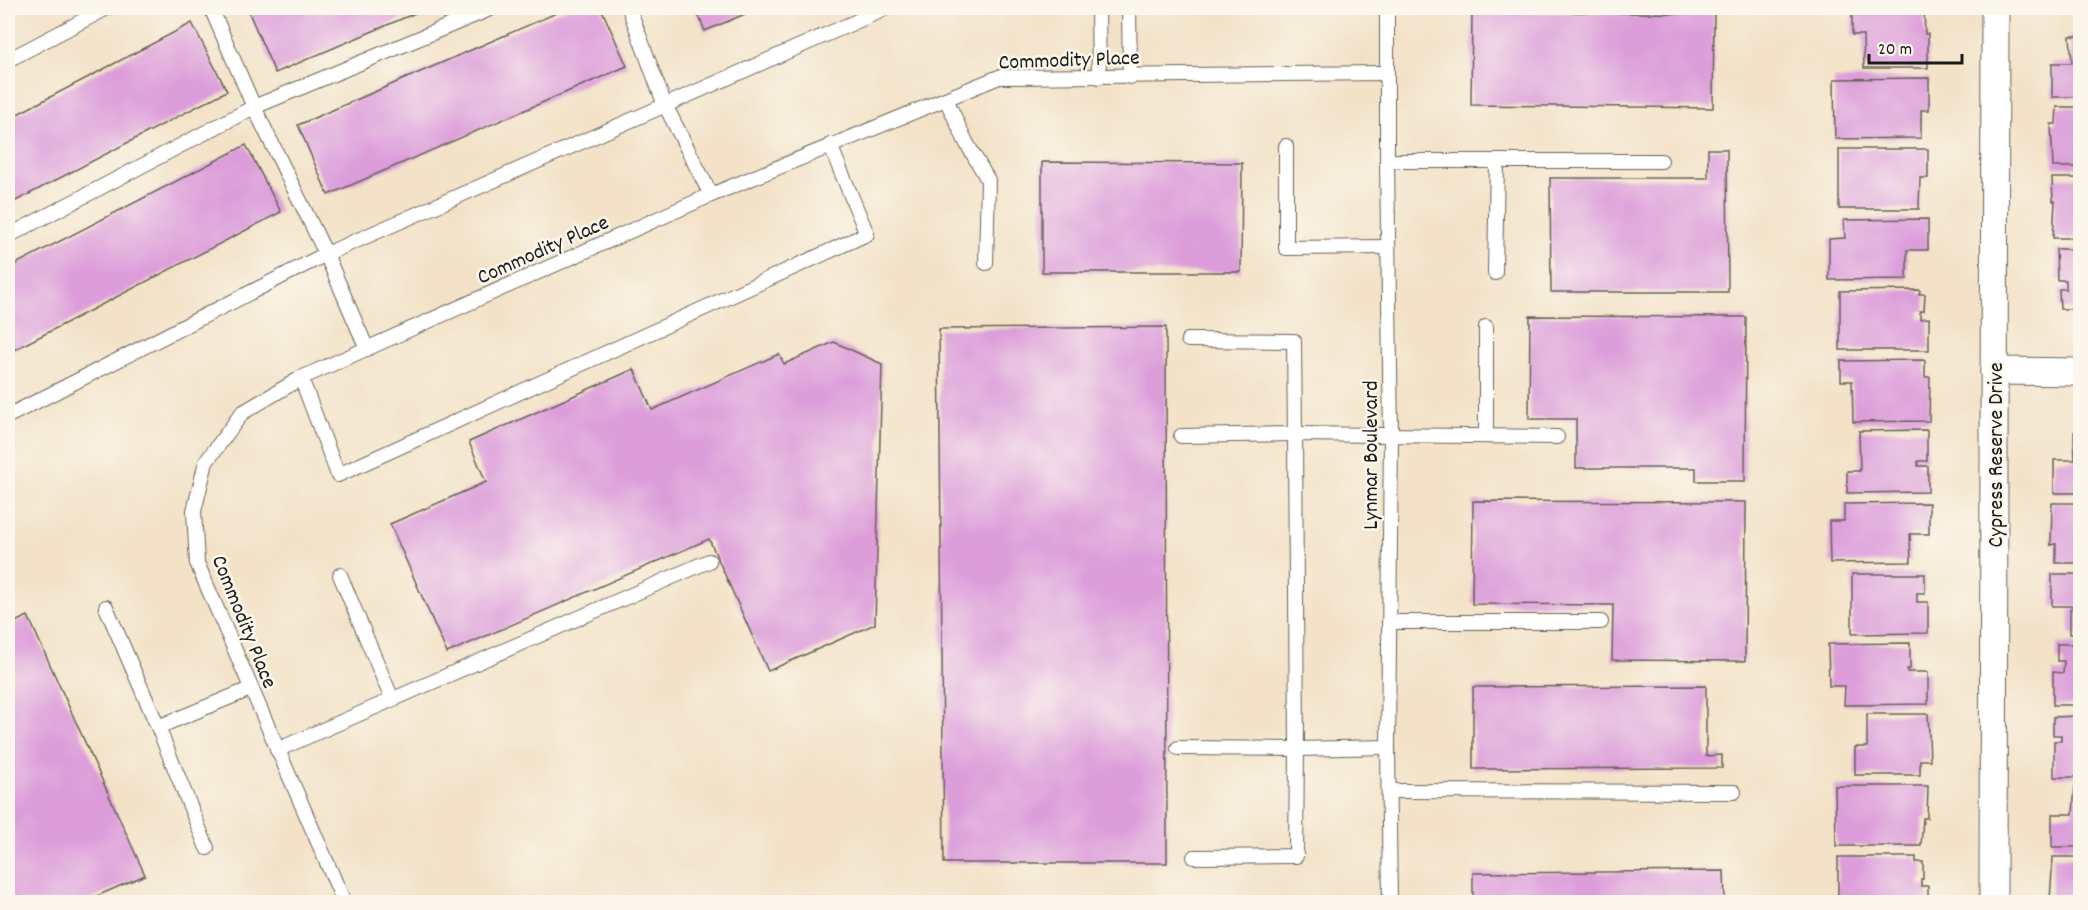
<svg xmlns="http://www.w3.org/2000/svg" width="2088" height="910" font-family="Dekko,sans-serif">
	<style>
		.building { fill: #dc9dda }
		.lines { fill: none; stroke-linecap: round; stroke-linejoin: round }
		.lane-casing { stroke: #676158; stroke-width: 16 }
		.street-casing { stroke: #676158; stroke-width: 29 }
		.lane { stroke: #fff; stroke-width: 14 }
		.street { stroke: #fff; stroke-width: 27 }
		.labels { text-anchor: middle; stroke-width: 5; stroke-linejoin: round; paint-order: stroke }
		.street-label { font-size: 22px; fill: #1c1c1c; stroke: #fbf7ec }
	</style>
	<rect width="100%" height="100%" fill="#fbf7ec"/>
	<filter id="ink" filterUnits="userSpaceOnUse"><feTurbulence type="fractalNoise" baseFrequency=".0167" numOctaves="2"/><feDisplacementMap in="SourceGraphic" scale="12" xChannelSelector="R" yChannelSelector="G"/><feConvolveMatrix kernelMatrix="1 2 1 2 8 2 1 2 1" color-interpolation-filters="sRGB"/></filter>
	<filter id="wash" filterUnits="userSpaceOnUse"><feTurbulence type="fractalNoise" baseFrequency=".008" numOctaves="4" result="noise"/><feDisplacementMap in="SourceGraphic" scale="24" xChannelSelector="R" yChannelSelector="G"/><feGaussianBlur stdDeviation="1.35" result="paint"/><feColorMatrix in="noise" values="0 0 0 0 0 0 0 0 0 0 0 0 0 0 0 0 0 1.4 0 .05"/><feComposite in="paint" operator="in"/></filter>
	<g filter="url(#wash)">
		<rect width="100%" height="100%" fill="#f3e2c7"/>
		<g id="blocks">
			<g class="building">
				<path d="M247,8H427L275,73Z"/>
				<path d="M568,8H601L627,66L328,195L298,125Z"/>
				<path d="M695,8H759L705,31Z"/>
				<path d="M1852,8H1924L1925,34H1928V68H1864L1863,35H1852Z"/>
				<path d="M1472,11L1714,14L1713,108L1471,105Z"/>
				<path d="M192,23L227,91L8,205V119Z"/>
				<path d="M2070,36H2080V97H2052V63H2072Z"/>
				<path d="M1929,78V110H1921V138L1835,139L1834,79Z"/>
				<path d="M2057,107H2080V167H2053L2051,124H2056Z"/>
				<path d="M246,145L281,212L8,353V268Z"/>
				<path d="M1708,149H1727L1728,292H1551L1550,178H1708Z"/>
				<path d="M1839,149H1928V178H1920L1919,209H1839Z"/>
				<path d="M1042,162L1242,163L1241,272H1042Z"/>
				<path d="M2052,178H2080V238H2053L2055,201H2053Z"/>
				<path d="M1928,219V250H1907V279L1829,280V239L1845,238L1844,220Z"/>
				<path d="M2056,249H2080V309H2060L2059,289H2066V280H2057Z"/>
				<path d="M1920,290L1919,294H1925L1924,311H1920V319L1929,318V350H1840V291Z"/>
				<path d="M1530,316L1746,317L1745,481H1696V468H1576V419H1529Z"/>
				<path d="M1166,327L1167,863H944L939,329Z"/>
				<path d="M834,342L882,364L875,624L768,671L709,539L447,653L390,524L486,482L469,442L634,369L652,410L779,354L784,364Z"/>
				<path d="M1925,360V377H1930L1929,421L1853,422L1852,381H1841V361Z"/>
				<path d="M1927,430V461H1918V466H1928V492L1847,493V471H1860L1859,431Z"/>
				<path d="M2074,432H2080V493H2054V460H2075Z"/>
				<path d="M1473,501L1746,502L1745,661L1612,660L1613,605L1472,604Z"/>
				<path d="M1929,503V534H1910L1911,562L1830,563L1829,521H1844V504Z"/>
				<path d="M2052,503H2080V563H2056V544L2051,545Z"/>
				<path d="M1852,574H1925V593H1917V602H1928V633L1852,634Z"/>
				<path d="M2052,574H2080V634H2070V609H2073V606H2052Z"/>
				<path d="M28,616L145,875L83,902H8V625Z"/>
				<path d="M1910,643V669H1907V672H1928V704L1844,705L1845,686H1829L1828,644Z"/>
				<path d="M2057,644H2080V705H2053V672L2063,673L2064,661H2057Z"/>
				<path d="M1706,686V756L1722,755V768L1473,769V687Z"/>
				<path d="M1867,714H1928L1930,760H1920V775H1855V747H1867Z"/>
				<path d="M2080,716V777H2054V741H2061V735H2053V717Z"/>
				<path d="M1835,786H1928L1927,818H1923L1921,846H1836Z"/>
				<path d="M2075,786H2080V847H2052V814H2073Z"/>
				<path d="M1838,857H1916V862H1923V879H1921V886H1928V902H1838Z"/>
				<path d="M2053,857H2080V902H2057V899L2050,900Z"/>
				<path d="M1724,871L1725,902H1473V873Z"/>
			</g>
		</g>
	</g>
	<g filter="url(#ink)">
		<use href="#blocks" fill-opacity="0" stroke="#676158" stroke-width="1.5"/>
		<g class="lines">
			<g class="lane-casing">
				<g id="lane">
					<path d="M629,8L664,103L711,195"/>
					<path d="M1098,8L1099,77"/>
					<path d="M1129,8L1130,77"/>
					<path d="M1387,8V161L1391,436L1388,747L1390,902"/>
					<path d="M8,60L107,8"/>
					<path d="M946,99L966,142L988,180L986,263"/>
					<path d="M1286,146V248L1388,247"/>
					<path d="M1387,161H1661"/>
					<path d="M8,236L254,107L492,8"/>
					<path d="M1495,273L1497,161"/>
					<path d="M1486,327V436"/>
					<path d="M367,349L326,254L887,8"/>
					<path d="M301,378L338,475L867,234L830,145"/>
					<path d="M8,416L326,254L254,107L211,8"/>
					<path d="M1181,436L1295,434L1294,341L1188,340"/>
					<path d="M340,575L392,699"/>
					<path d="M106,607L158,727L250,689"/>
					<path d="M1389,622H1601"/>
					<path d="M158,727L207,848"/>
					<path d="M1388,747L1297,749L1295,434L1557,437"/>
					<path d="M1178,748L1297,749L1296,856L1194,857"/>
					<path d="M277,750L709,561"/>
					<path d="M1389,791L1734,792"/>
					<path d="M344,902L197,563L194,511L206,462L242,413L301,378L711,195L999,77L1386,73"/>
				</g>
			</g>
			<g class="street-casing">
				<g id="street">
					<path d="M1994,371L2080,372"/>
					<path d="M1993,902L1995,8"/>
				</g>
			</g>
			<use href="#lane" class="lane"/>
			<use href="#street" class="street"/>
		</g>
	</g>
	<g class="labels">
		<g class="street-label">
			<text transform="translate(1069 58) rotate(-2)" y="8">Commodity Place</text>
			<text transform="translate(542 248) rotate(-24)" y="8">Commodity Place</text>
			<text transform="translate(1369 455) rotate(-90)" y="8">Lynmar Boulevard</text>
			<text transform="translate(1994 455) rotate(-90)" y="8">Cypress Reserve Drive</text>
			<text transform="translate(246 621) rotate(68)" y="8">Commodity Place</text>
		</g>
	</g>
	<rect width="2088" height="910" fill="none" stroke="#fbf7ec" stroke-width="30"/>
	<path d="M1869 54v9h93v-9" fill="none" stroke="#1c1c1c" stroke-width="3"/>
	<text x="1878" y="54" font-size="18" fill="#1c1c1c" stroke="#fbf7ec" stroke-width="4.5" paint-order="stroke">20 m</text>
</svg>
